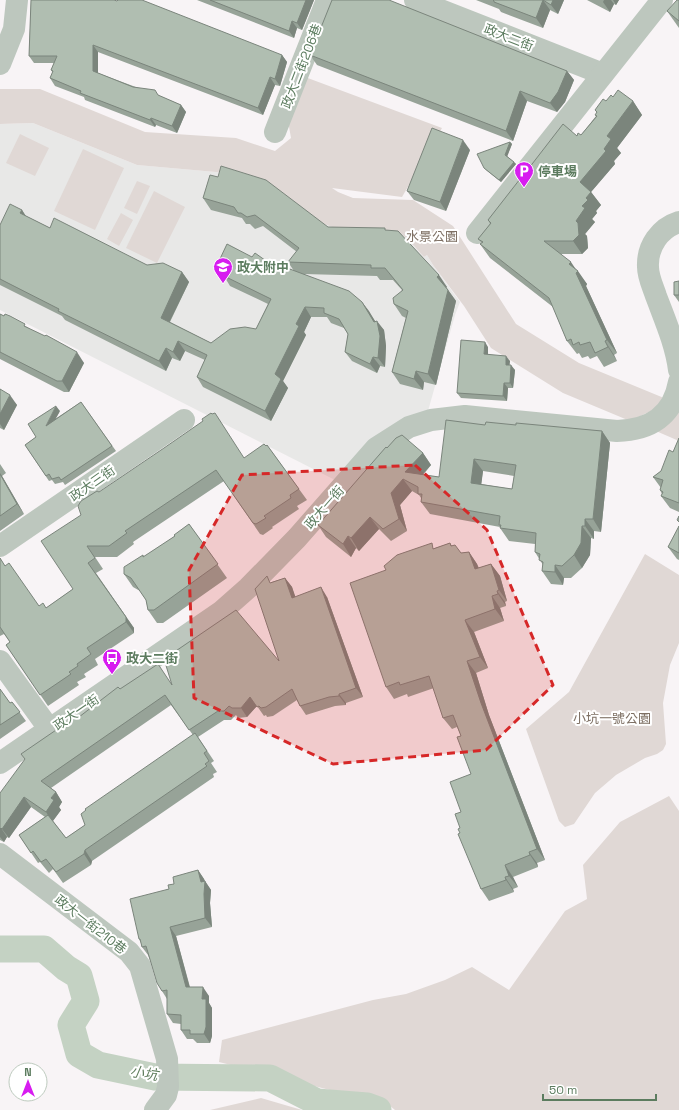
<svg xmlns="http://www.w3.org/2000/svg" width="679" height="1110" font-family="'Space Grotesk','Noto Sans TC',sans-serif">
	<style>
		.built { fill: #e8e8e7 }
		.green { fill: #e0d8d5 }
		.lines { fill: none; stroke-linecap: round; stroke-linejoin: round }
		.river { stroke: #c4d2c3; stroke-width: 27 }
		.minor { stroke: #bdc7be; stroke-width: 22 }
		.wall { fill: #97a398; fill-rule: evenodd }
		.shaded-wall { fill: #7b857c }
		.building { fill: #b0beb1; stroke: #7b857c; fill-rule: evenodd }
		.marked { fill: #d62828; fill-opacity: 0.2; stroke: #d62828; stroke-width: 3; stroke-dasharray: 8 5; stroke-linejoin: round }
		.labels { text-anchor: middle; stroke-width: 4; stroke-linejoin: round; paint-order: stroke }
		.street-label { font-size: 13px; fill: #5c7c5f; stroke: #fff }
		.poi-label { font-size: 13px; font-weight: bold; fill: #5c7c5f; stroke: #fff; text-anchor: start }
		.park-label { font-size: 13px; fill: #7e7064; stroke: #fff }
		.water-label { font-size: 14px; font-style: italic; fill: #5e7c5b; stroke: #fff }
	</style>
	<rect width="100%" height="100%" fill="#f8f4f6"/>
	<path class="built" d="M33,123L137,165L227,173L407,238L424,257L427,255L433,265L460,302L455,315L428,411L335,480L0,310V124Z"/>
	<g class="green">
		<path d="M305,77L442,128L402,197L332,188L338,192L353,198L413,200L453,226L516,324L579,363L664,398L657,408L630,421L563,393L491,348L464,306L433,265L427,255L424,257L407,238L401,235L347,232L321,223L227,173L137,165L33,123L0,124V89H40L145,132L236,138L275,151L291,138L288,121Z"/>
		<path d="M20,134L49,148L35,176L6,163Z"/>
		<path d="M83,149L124,168L95,230L54,211Z"/>
		<path d="M137,181L150,186L137,214L124,208Z"/>
		<path d="M154,191L185,207L157,263L126,248Z"/>
		<path d="M121,213L133,220L119,246L107,239Z"/>
		<path d="M679,410V441L656,431Z"/>
		<path d="M645,554L679,575V643L670,665L663,703L666,744L663,750L657,754L645,758L616,775L595,793L574,824L565,827L559,821L526,729L569,692Z"/>
		<path d="M669,796L679,811V1110H395L389,1105L219,1062L222,1040L373,1000L406,994L445,980L472,967L509,990L565,911L587,899L583,865L620,822Z"/>
		<path d="M261,1098L302,1110H210Z"/>
	</g>
	<g class="lines">
		<path class="river" d="M0,949H44L66,968L79,976L86,1001L71,1025L79,1054L98,1065L155,1077L270,1078L317,1102L367,1106L378,1110"/>
		<g class="minor">
			<path d="M415,0L603,74"/>
			<path d="M0,64L14,29L17,0"/>
			<path d="M275,132L327,0"/>
			<path d="M679,222C660,228 647,246 648,267C648,277 653,287 656,296C665,320 676,345 679,370"/>
			<path d="M477,233L662,0"/>
			<path d="M0,546L184,420"/>
			<path d="M0,661L50,730"/>
			<path d="M0,763L222,611L248,588L297,538L376,448L409,427L431,420L465,416L617,431C650,430 673,416 679,382"/>
			<path d="M0,854L129,952L140,966L167,1059L168,1087L166,1095L155,1110"/>
		</g>
	</g>
	<g class="wall">
		<path d="M31,0L282,55L287,62L280,86L275,85L263,115L98,52V73L160,96L181,105L186,112L177,133L156,125L155,127L85,100L84,97L55,86L50,78L53,73L51,70L54,63H34L29,56Z"/>
		<path d="M197,0H314L302,30L297,28L294,38Z"/>
		<path d="M476,0H564L558,14L550,10L543,28L501,12L499,9Z"/>
		<path d="M587,0H619L616,5L614,4L610,12Z"/>
		<path d="M679,0V28L667,11Z"/>
		<path d="M310,55L567,71L574,80L565,102L557,112L527,101L513,141L317,65Z"/>
		<path d="M613,97L633,101L642,115L617,148L621,153L614,161L615,164L591,192L601,205L596,211L597,213L592,219L595,222L585,234L587,236L588,248L582,254H561L575,269L587,284L586,286L617,353L614,355L617,361L604,367L597,356L590,359L588,356L582,358L579,353L577,354L567,341L553,307L490,258L480,244L482,243L478,239L490,224L488,220L520,180L518,177L529,168L577,136L581,135L596,116L595,115L597,113L595,110L606,101Z"/>
		<path d="M510,142L512,144L507,156L516,164L501,182L486,170L484,168Z"/>
		<path d="M470,150L446,211L414,200L407,191Z"/>
		<path d="M203,198L328,227L386,230L447,287H446L456,301L436,385L424,382L423,390L400,384L392,372L406,318L402,316L394,304L402,290L393,280H380L377,276L304,274L362,302L375,321L384,330L386,346L385,367L380,366L377,373L352,361L345,352L348,334L344,328L331,323L327,317H311L304,332L306,335L283,381L288,388L271,421L203,387L197,377L205,360L185,351L180,361L172,358L166,371L65,320L62,316L0,285V225L22,210L26,216L50,228L147,265L182,272L189,282L170,322L211,343L256,329L268,304L230,286L224,276L226,271L219,261L283,273L294,271L288,262L297,252L263,226L255,229L250,224H246L242,218L211,210Z"/>
		<path d="M679,281V302L674,295Z"/>
		<path d="M0,314L27,327L84,363L69,392H64L0,359Z"/>
		<path d="M488,347V354L510,361L509,365L515,370L513,388H508L507,401L461,398L457,393Z"/>
		<path d="M0,389L17,405L4,430L0,428Z"/>
		<path d="M81,402L116,451L65,485L63,482L55,484L52,480L49,481L25,445L36,437L60,411L55,419Z"/>
		<path d="M485,425H516L602,431L610,443L601,532L594,531V539L591,538L590,555L582,568L571,578H564L563,585L551,584L542,571L543,565L535,552V544L509,541L500,528V527L430,514L421,502V498L419,495L412,491L400,505L407,531L391,541L379,529L359,551L356,548L351,557L326,537L318,525L387,448L423,453L431,465L423,475L439,477ZM483,471L514,476L512,489L481,484Z"/>
		<path d="M679,438V512L670,508L661,496L662,494L660,490L661,488L653,477L661,471L673,452Z"/>
		<path d="M267,445L307,500L297,506L299,509L272,527L273,528L263,535L260,534L224,481L133,542L134,544L117,557H95L103,569L96,573L134,628V633L95,659L98,665L84,674L86,677L77,682L79,685L48,706L6,645L10,642L4,634L0,636V558L5,566L39,606L46,608L73,589L81,515L99,492L245,458Z"/>
		<path d="M0,464L6,473L2,476L24,514L0,531Z"/>
		<path d="M189,524L227,578L163,623H157L148,610L146,600L140,591L133,587L124,574L143,555L144,557L175,536Z"/>
		<path d="M679,526V560L677,559L668,547Z"/>
		<path d="M450,543L452,546L461,553L469,552L477,564L479,568L491,564L500,576L507,601L505,602L506,606L500,608L504,621L474,632L488,668L476,673L489,715L545,860L537,863L538,867L513,877L518,887L513,889L514,892L489,901L481,889L460,833L461,812L471,774L461,736L457,727L452,729L443,718L434,688L408,697L407,694L394,699L386,687V570L435,548Z"/>
		<path d="M285,578L292,587L295,597H327L363,697L346,703V705L335,706L306,715L300,706L297,700L273,716L267,717L266,715L264,716L257,706L247,717L238,718L236,715L231,720H224L198,737L214,761L211,763L217,772L213,774L214,777L92,861L91,865L63,883L53,869L49,873L40,862L38,863L19,835L45,817L31,807L9,838L7,837L4,842L0,840V793L79,717L120,689L172,684L279,661L272,582ZM171,705L193,735L86,810L85,825L66,838L53,821L61,810L59,807L62,802L56,792L51,788Z"/>
		<path d="M0,689L10,703L12,702L26,721L0,739Z"/>
		<path d="M198,870L204,879L205,881L211,890L210,903L212,927L176,936L190,987L209,996V1003L212,1008V1036L210,1043H197L193,1039H187L181,1030V1024L173,1023L167,1014V999L162,991L148,955L142,947L141,943L139,939L169,889L174,884Z"/>
	</g>
	<g class="shaded-wall">
		<path d="M306,0H314L302,30L297,23Z"/>
		<path d="M543,0L550,10L543,28L536,18Z"/>
		<path d="M553,0H564L558,14L551,5Z"/>
		<path d="M604,0H611L614,4L610,12L603,2Z"/>
		<path d="M613,0H619L616,5Z"/>
		<path d="M292,21L297,28L294,38L289,31Z"/>
		<path d="M93,45L98,52V78L93,71Z"/>
		<path d="M282,55L287,62L280,86L275,79Z"/>
		<path d="M567,71L574,80L565,102L557,112L550,103Z"/>
		<path d="M270,77L275,85L263,115L258,108Z"/>
		<path d="M520,91L527,101L513,141L506,131Z"/>
		<path d="M633,101L642,115L617,148L621,153L614,161L615,164L591,192L601,205L596,211L597,213L592,219L595,222L585,234L587,236L588,248L582,254L573,241L576,221L586,198L580,182L604,149L607,136Z"/>
		<path d="M181,105L186,112L177,133L172,126Z"/>
		<path d="M151,118L156,125L155,127L150,120Z"/>
		<path d="M463,140L470,150L446,211L440,202Z"/>
		<path d="M510,142L512,144L507,157L505,155Z"/>
		<path d="M514,162L516,164L501,182L499,180Z"/>
		<path d="M22,210L28,220L20,213Z"/>
		<path d="M571,262L577,271H578L587,284L586,286L617,353L607,340L569,264Z"/>
		<path d="M182,272L189,282L167,327L161,318Z"/>
		<path d="M439,275L447,287L445,289L437,277Z"/>
		<path d="M448,290L456,301L436,385L428,374Z"/>
		<path d="M362,302L369,311L378,326L377,321L384,330L386,346L385,367L378,358L374,322Z"/>
		<path d="M305,307L311,317L304,332L306,335L283,381L288,388L271,421L265,411L275,374L296,324Z"/>
		<path d="M178,341L185,351L180,361L173,352Z"/>
		<path d="M605,341L614,355L617,361L608,347Z"/>
		<path d="M485,342L488,347V359L484,354Z"/>
		<path d="M166,348L172,358L166,371L159,361Z"/>
		<path d="M77,352L84,363L69,392L62,381Z"/>
		<path d="M506,356L510,361L509,370L506,365Z"/>
		<path d="M373,357L380,366L377,373L370,364Z"/>
		<path d="M511,365L515,370L513,388L510,383Z"/>
		<path d="M416,371L424,382L423,390L414,379Z"/>
		<path d="M504,383L508,388L507,401L503,396Z"/>
		<path d="M10,395L17,405L4,430L0,424V414Z"/>
		<path d="M56,406L60,411L49,431L46,426Z"/>
		<path d="M602,431L610,443L601,532L593,519Z"/>
		<path d="M423,453L431,465L414,484L405,472Z"/>
		<path d="M474,459L483,471L480,495L471,483Z"/>
		<path d="M0,473L2,476L24,514L17,504L0,474Z"/>
		<path d="M403,479L412,491L400,505L407,531L399,519L391,493Z"/>
		<path d="M370,517L379,529L359,551L351,538Z"/>
		<path d="M585,519L594,531V539L585,526Z"/>
		<path d="M582,526L591,538L590,555L582,568L574,555Z"/>
		<path d="M348,536L356,548L351,557L343,544Z"/>
		<path d="M469,552L477,564L483,581L475,569Z"/>
		<path d="M88,563L134,628V633L126,622Z"/>
		<path d="M491,564L500,576L507,601L499,590Z"/>
		<path d="M555,565L564,578L563,585L555,572Z"/>
		<path d="M285,578L292,587L299,607L292,598Z"/>
		<path d="M321,587L327,597L363,697L356,688Z"/>
		<path d="M497,591L505,602L506,606L498,594Z"/>
		<path d="M492,596L500,608L504,621L495,609Z"/>
		<path d="M465,620L474,632L488,668L480,657Z"/>
		<path d="M467,661L476,673L489,715L545,860L537,849L481,703Z"/>
		<path d="M339,694L346,703V705L339,696Z"/>
		<path d="M250,697L257,706L247,717L241,708Z"/>
		<path d="M56,792L62,802L59,807L61,810L52,822L46,812L51,798Z"/>
		<path d="M24,797L31,807L9,838L2,829Z"/>
		<path d="M1,828L7,837L4,842L0,837V829Z"/>
		<path d="M85,850L92,861L91,865L84,854Z"/>
		<path d="M529,852L537,863L538,867L530,855Z"/>
		<path d="M505,865L513,877L518,887L509,876Z"/>
		<path d="M198,870L204,879L205,882V881L211,890L210,903L212,927L205,918L201,882Z"/>
		<path d="M505,877L513,889L514,892L506,880Z"/>
		<path d="M170,927L176,936L192,996L186,987Z"/>
		<path d="M203,987L209,996V1003L212,1008V1036L210,1043L204,1034L202,999Z"/>
	</g>
	<g class="building">
		<path d="M31,0H114L117,1L118,0H142L282,55L275,79L270,77L258,108L93,45V71L133,87L155,90L158,95L181,105L172,126L151,118L150,120L80,93L81,91L50,78L53,71L51,70L57,56H29Z"/>
		<path d="M210,0H306L297,23L292,21L289,31Z"/>
		<path d="M332,0H389L567,71L558,92L550,103L520,91L506,131L310,55Z"/>
		<path d="M493,0H553L551,5L543,0L536,18L494,2V1Z"/>
		<path d="M677,0H679V21L667,11Z"/>
		<path d="M618,90L633,101L607,136L611,139L604,149L606,151L580,182L591,192L586,198L588,200L582,206L585,208L576,221L578,223L579,235L573,241H544L571,262L569,264L578,271L576,273L607,340L605,341L608,347L595,353L590,342L580,345L579,342L573,345L571,339L567,341L549,298L480,244L483,242L478,239L491,223L488,220L520,179L518,177L526,166L529,168L563,124L577,136L578,133L581,135L597,116L595,115L597,112L595,110L603,99L606,101L611,95L613,97Z"/>
		<path d="M432,128L463,140L440,202L407,191Z"/>
		<path d="M510,142L505,155L514,162L499,180L484,168L477,154Z"/>
		<path d="M221,166L266,180L328,227L385,228V230L398,231L439,275L437,277L448,290L428,374L416,371L414,379L392,372L408,311L394,304L393,298L403,290L385,268H371V265L288,262L299,248L255,215L247,217L241,213H238L234,207L203,198L210,175L218,177Z"/>
		<path d="M10,204L22,210L20,213L50,228L54,218L147,265L163,263L182,272L161,318L211,343L230,329L245,327L256,329L271,299L224,276L229,266L219,261L227,244L252,257L255,253L283,273L287,268L349,291L362,302L374,322L377,321L380,336L378,358L373,357L370,364L345,352L348,334L339,319L324,313V308L305,307L296,324L299,326L275,374L281,379L265,411L197,377L207,355L178,341L173,352L166,348L159,361L58,311L59,309L0,279V225Z"/>
		<path d="M679,281V295H674V282Z"/>
		<path d="M0,314L4,316L5,314L10,316L25,324L24,326L45,336L46,335L77,352L62,381H57L0,352Z"/>
		<path d="M461,340L485,342L484,354L506,356V365H511L510,383H504L503,396L457,393Z"/>
		<path d="M0,389L10,395L0,414Z"/>
		<path d="M81,402L112,446L61,480L59,477L52,479L49,474L46,476L25,445L36,437L28,424L56,406L46,426Z"/>
		<path d="M211,413L212,414L215,413L244,458L264,444L266,446L267,445L299,489L290,495L291,498L264,516L266,518L256,524L253,523L216,470L125,531L127,533L109,546H87L95,558L88,563L126,617V622L87,648L91,654L77,664L78,666L69,672L71,674L40,695L6,645L10,642L0,627V558L5,566L9,563L39,606L43,603L46,608L73,589L41,541L81,515L78,506L81,501L97,491L99,492L164,448L203,421L202,419Z"/>
		<path d="M446,420L485,425L486,422L516,425V423L602,431L593,519H585V526H582L581,543L574,555L562,566L555,565V572L542,571L543,562L539,560L540,554L535,552L536,533L500,528L501,525H499L500,516L421,502L422,494H418V487L403,479L391,493L399,519L383,529L370,517L351,538L348,536L343,544L318,525L386,447L387,448L396,438L402,435L423,453L405,472L439,477ZM474,459L516,465L512,489L471,483Z"/>
		<path d="M679,438V503L661,496L663,492L660,490L663,480L653,477L661,471L669,450L673,452Z"/>
		<path d="M0,474L17,504L0,516Z"/>
		<path d="M679,516V522L677,520Z"/>
		<path d="M189,524L218,564L154,610H148L146,600L131,578L124,574V567L143,555V557L175,536L174,535Z"/>
		<path d="M679,526V553L668,547Z"/>
		<path d="M432,543L433,549L450,543L451,546L455,545L461,553L469,552L475,569L491,564L499,590L497,591L498,594L492,596L495,609L465,620L480,657L467,661L481,703L537,849L529,852L530,855L505,865L509,876L505,877L506,880L481,889L458,834L460,833L458,829L460,828L455,814L461,812L450,782L471,774L457,737L461,736L453,715L443,718L429,676L400,685L399,682L386,687L350,583L386,570L384,566L397,555Z"/>
		<path d="M267,576L270,583L285,578L292,598L321,587L356,688L339,694V696L329,697L300,706L292,689L266,707L261,708L259,706L257,707L250,697L241,708H232L229,706L224,711H218L189,730L165,695L41,781L56,792L51,798L54,800L46,812L24,797L2,829L1,828L0,829V793L25,759L21,754L78,715L79,717L118,687L120,689L158,664L172,685L164,659L236,610L279,661L255,589Z"/>
		<path d="M0,689L10,703L12,702L20,712L0,725Z"/>
		<path d="M195,733L207,751L204,753L209,761L205,764L207,766L85,850L84,854L56,872L46,859L41,862L33,851L31,853L19,835L48,815L66,838L85,825L81,814L86,810L85,809Z"/>
		<path d="M198,870L201,882L205,881L204,894L205,918L170,927L186,987H203L202,999H206V1027L204,1034H190V1030H181V1015L167,1014V990L162,991L157,983L146,946L142,947L140,939H139L130,899L169,889L168,885L174,884L173,877Z"/>
	</g>
	<path class="marked" d="M415,465L487,530L553,685L486,750L333,764L194,698L189,570L242,475Z"/>
	<defs>
		<g id="parking-pin" transform="scale(1)"><path d="M0 17L-7.5 6A9.5 9.5 0 1 1 7.5 6Z" fill="#d71cf0" stroke="#fff"/><path d="M-3.5-5.5H1a3.5 3.5 0 0 1 0 7H-1V5.5H-3.5ZM-1-3.4V-.6H.8a1.4 1.4 0 0 0 0-2.8Z" fill="#fff"/></g>
		<g id="school-pin" transform="scale(1)"><path d="M0 17L-7.5 6A9.5 9.5 0 1 1 7.5 6Z" fill="#d71cf0" stroke="#fff"/><path d="M0-5L7-2L0 1L-7-2ZM-4 1L0 2.5L4 1V4Q0 6-4 4Z" fill="#fff"/></g>
		<g id="bus-pin" transform="scale(1)"><path d="M0 17L-7.5 6A9.5 9.5 0 1 1 7.5 6Z" fill="#d71cf0" stroke="#fff"/><path d="M-5-6H5V4H4V6H2V4H-2V6H-4V4H-5ZM-3.5-4V0h7V-4ZM-3.5 1.2v1.5H-2V1.2ZM2 1.2v1.5H3.5V1.2Z" fill="#fff"/></g>
	</defs>
	<g fill-rule="evenodd">
		<use href="#parking-pin" x="524" y="171"/>
		<use href="#school-pin" x="223" y="267"/>
		<use href="#bus-pin" x="112" y="658"/>
	</g>
	<g class="labels">
		<g class="street-label">
			<text transform="translate(509 37) rotate(21)" y="5">政大二街</text>
			<text transform="translate(301 66) rotate(-69)" y="5">政大二街206巷</text>
			<text transform="translate(92 483) rotate(-35)" y="5">政大三街</text>
			<text transform="translate(324 507) rotate(-49)" y="5">政大一街</text>
			<text transform="translate(76 712) rotate(-35)" y="5">政大一街</text>
			<text transform="translate(91 924) rotate(38)" y="5">政大一街210巷</text>
		</g>
		<g class="poi-label">
			<text x="538" y="176">停車場</text>
			<text x="237" y="272">政大附中</text>
			<text x="126" y="663">政大二街</text>
		</g>
		<g class="park-label">
			<text x="432" y="241">水景公園</text>
			<text x="612" y="723">小坑一號公園</text>
		</g>
		<g class="water-label">
			<text transform="translate(144 1073) rotate(9)" y="5">小坑</text>
		</g>
	</g>
	<g transform="translate(28 1082)"><circle r="19" fill="#ffffff" stroke="#becbbf"/>
	<path d="M0-3L7 15L0 10L-7 15Z" fill="#d71cf0"/>
	<text y="-6" font-size="11" font-weight="bold" text-anchor="middle" fill="#5c7c5f">N</text>
	</g>
	<path d="M543 1094v6h113v-6" fill="none" stroke="#5c7c5f" stroke-width="2"/>
	<text x="549" y="1094" font-size="12" fill="#5c7c5f" stroke="#ffffff" stroke-width="3" paint-order="stroke">50 m</text>
</svg>
